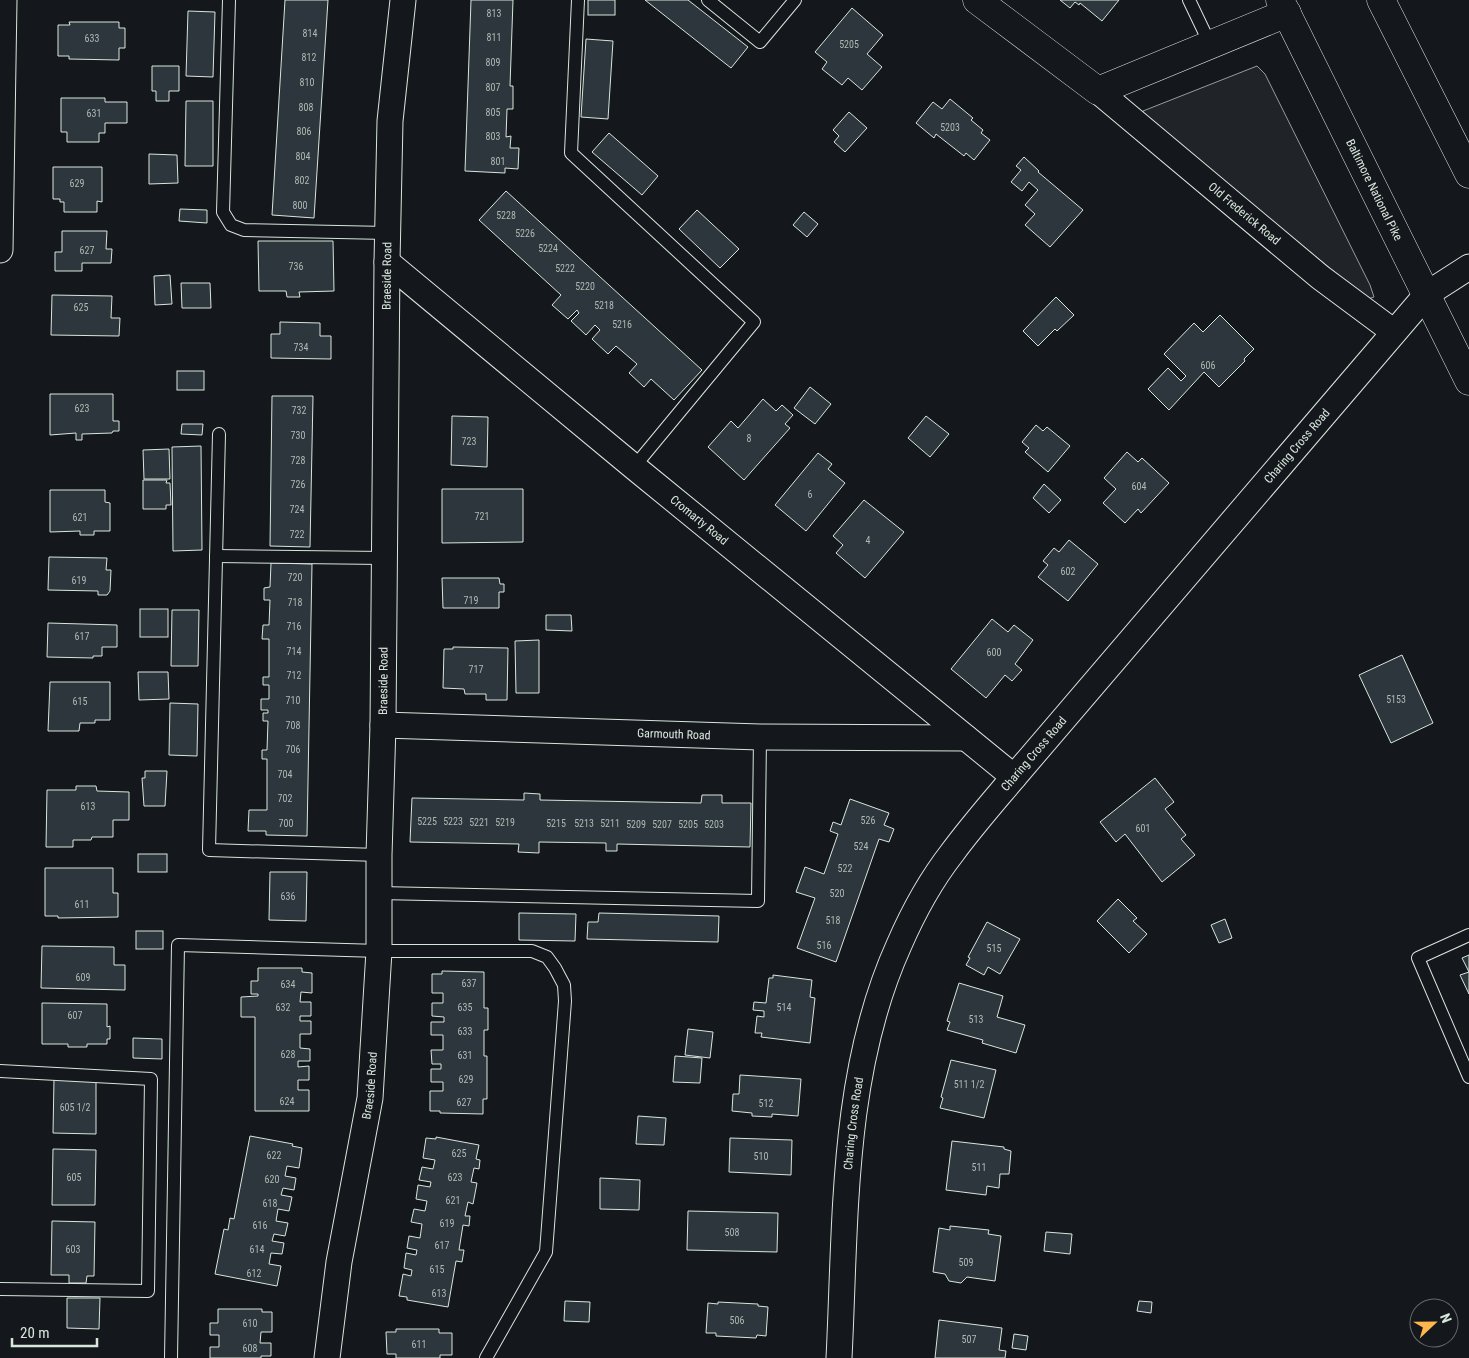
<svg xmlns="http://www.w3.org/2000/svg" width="1469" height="1358" font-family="'Roboto Condensed',sans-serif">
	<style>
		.green { fill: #202428; stroke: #939e99 }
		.building { fill: #2c363c; stroke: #d8e6dc }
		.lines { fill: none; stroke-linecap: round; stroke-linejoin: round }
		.service-casing { stroke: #d8e6dc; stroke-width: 14 }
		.minor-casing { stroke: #d8e6dc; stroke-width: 27 }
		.tertiary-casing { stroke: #d8e6dc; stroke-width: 29 }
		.primary-casing { stroke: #d8e6dc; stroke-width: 29 }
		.service { stroke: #14181c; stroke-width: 12 }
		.minor { stroke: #14181c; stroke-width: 25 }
		.tertiary { stroke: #14181c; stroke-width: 28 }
		.primary { stroke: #14181c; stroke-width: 28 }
		.labels { text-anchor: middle; stroke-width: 4; stroke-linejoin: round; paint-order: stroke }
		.number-label { font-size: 10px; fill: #adbab4 }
		.street-label { font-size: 12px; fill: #d8e6dc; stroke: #14181c }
	</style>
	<rect width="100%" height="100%" fill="#14181c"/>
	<path class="green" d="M1257,66L1265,74L1370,285L1374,297L1368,299L1145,118L1143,111Z"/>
	<g class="building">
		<path d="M285,0H328L314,218L272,215Z"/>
		<path d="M471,0H513L510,86H513V109H507L506,137L511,136L510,148H519L518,169L505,168V173L465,171Z"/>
		<rect x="588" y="0" width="27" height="15"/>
		<path d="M645,0H688L748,47L731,68Z"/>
		<path d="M1060,0H1119L1102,21L1080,3L1079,5L1075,2L1070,8Z"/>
		<path d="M852,8L883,35L867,54L882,67L862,90L848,78L842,85L822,69L827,62L815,52Z"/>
		<path d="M188,11L215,12L213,77L186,76Z"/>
		<path d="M69,22H119V28H125V48H119V60L69,59V56H58V25H70Z"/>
		<path d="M586,39L613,41L608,119L581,117Z"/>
		<path d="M152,66H179V91H169V101H156V91H152Z"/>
		<path d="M61,98H105V102H127V123H105V133H99V142H67V132H61Z"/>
		<path d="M950,99L973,118L971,120L983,130L981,133L990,140L974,160L966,153L964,156L936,134L934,138L916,123L933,102L942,109Z"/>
		<path d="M186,101H213V166H185Z"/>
		<path d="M849,112L867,128L845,152L834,142L839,136L833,130Z"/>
		<path d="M609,133L658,176L642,195L592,152Z"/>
		<path d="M149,154L177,155L178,183L149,184Z"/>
		<path d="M1024,157L1039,171L1038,172L1083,210L1050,247L1025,225L1035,214L1025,205L1038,190L1029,182L1022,191L1011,182L1021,170L1016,166Z"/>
		<path d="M53,167H102V202L97,201V212H64V202H60V199H53Z"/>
		<path d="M506,191L702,370L674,400L651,379L644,387L629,373L637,364L616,346L608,354L592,339L600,330L595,325L586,335L571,321L579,313L577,310L568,319L552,305L561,295L479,220Z"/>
		<path d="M180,209L207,210V223L179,221Z"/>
		<path d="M697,210L739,249L720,268L679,229Z"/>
		<path d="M804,212L818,224L807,237L793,225Z"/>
		<path d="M62,231H107L106,249H112L111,263H82V271H55V252H62Z"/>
		<path d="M258,241H333L334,291L299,292L300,297H287L286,291H259Z"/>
		<path d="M170,275L172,304L155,305L154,276Z"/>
		<path d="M181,283H210L211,308H182Z"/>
		<path d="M52,295L112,296L111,318H120L119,336L51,335Z"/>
		<path d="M1056,297L1074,315L1057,331L1055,329L1038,346L1023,331Z"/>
		<path d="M1220,315L1254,349L1244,359L1245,361L1219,387L1204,372L1169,410L1148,389L1168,368L1181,381L1186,376L1164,354L1194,323L1203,332Z"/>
		<path d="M280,322L320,323V336H331V359L271,358V334H280Z"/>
		<rect x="177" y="371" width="27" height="19"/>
		<path d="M810,387L831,404L815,424L794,408Z"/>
		<path d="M50,394H113V421H119V431H113L112,433L82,434V440H76V433L50,435Z"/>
		<path d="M272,396H313L310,547L270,546Z"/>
		<path d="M763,399L776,411L782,405L793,415L785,424L790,428L744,480L708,447L731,421L738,428Z"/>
		<path d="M452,416L488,417L487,467L451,465Z"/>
		<path d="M926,416L949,434L930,457L908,438Z"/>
		<path d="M182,424H203L202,435L181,434Z"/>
		<path d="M1036,425L1043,431L1047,427L1070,446L1048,472L1025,452L1029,448L1022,442Z"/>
		<path d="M201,446L202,550L173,551L172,447Z"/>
		<path d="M169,449L170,479H144L143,450Z"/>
		<path d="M1127,452L1138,462L1142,458L1169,483L1141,513L1138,509L1125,523L1103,503L1116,489L1104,478Z"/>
		<path d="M818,453L832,464L828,469L845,483L806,531L775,505Z"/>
		<path d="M143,480H167L166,483H170L171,505H166V509H143Z"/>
		<path d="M1044,484L1061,500L1049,513L1033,498Z"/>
		<path d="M442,489H523V542L442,543Z"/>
		<path d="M50,490H105V502L110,503V531H94V535H80V531L50,532Z"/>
		<path d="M864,500L904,532L865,578L836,553L843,545L833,536Z"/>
		<path d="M1069,540L1098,564L1068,601L1038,577L1048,565L1043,561L1054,548L1059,552Z"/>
		<path d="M49,557L107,558L106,570H111L110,591L107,595H98V591L48,590Z"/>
		<path d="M271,563L312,564L307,836L266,835V831H248L249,810H267V759H262V750H267L268,721H263V713H268V710H261V699H269V685H263V677H269V639H262L263,625H269L270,600H264V588L270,587Z"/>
		<path d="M442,578H499L500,584H504V592H499V608H443Z"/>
		<rect x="140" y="609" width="28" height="28"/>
		<path d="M172,610H199L198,666H171Z"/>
		<path d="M546,615H571L572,631L546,630Z"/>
		<path d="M992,619L1008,632L1014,625L1033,640L1015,664L1022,670L1012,681L1005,675L986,698L951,669Z"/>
		<path d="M48,623L117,625V647H102V656H93V658L47,657Z"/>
		<path d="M539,640V693H516L515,641Z"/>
		<path d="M453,647L508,648L507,700H486V694H465L464,689L443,688L444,649H453Z"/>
		<path d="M1402,655L1433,723L1391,743L1359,675Z"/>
		<path d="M138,672H168L169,699L139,700Z"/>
		<path d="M50,682H110V720H95V723H80L79,731H48Z"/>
		<path d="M170,703L198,704L197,756L169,755Z"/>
		<path d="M145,771H167L165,806H144L142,778H145Z"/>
		<path d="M1155,778L1174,802L1165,809L1186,835L1181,839L1195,855L1162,882L1125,834L1116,842L1100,822Z"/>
		<path d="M76,786H96L97,791L129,792V820H113V837H92L91,840H73V847H46L47,790H76Z"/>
		<path d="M524,793L540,794V800L701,803L702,795H722V803H751L750,847L617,844V851H606V843L539,842V853L518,852L519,844L410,842L412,798L524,800Z"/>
		<path d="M850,799L889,813L884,825L894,829L889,842L879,839L836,962L797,948L815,898L796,892L805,867L824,874L838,834L830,831L833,822L841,825Z"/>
		<rect x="138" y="854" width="29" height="18"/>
		<path d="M45,868H113V893H118V917L58,918V916H45Z"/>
		<path d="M270,872H307L306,921L269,920Z"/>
		<path d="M1118,899L1137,918L1133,921L1147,934L1129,953L1097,921Z"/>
		<path d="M519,913L576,914L575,941L519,940Z"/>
		<path d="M599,913L719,916L718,942L587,939L588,922H598Z"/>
		<path d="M1225,919L1232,938L1219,943L1211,925Z"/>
		<path d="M987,922L1020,939L1000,974L988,967L984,975L966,965L970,958L968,957Z"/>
		<rect x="136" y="931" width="27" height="18"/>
		<path d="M42,946L114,947V965H125V990L41,988Z"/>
		<path d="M1469,955V994L1460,975L1469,972L1462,958Z"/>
		<path d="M258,968H302V972L312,973V993L301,992L300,1002H311V1016H300V1021H311V1034H300V1048L310,1049V1061H298V1067L309,1066V1080H298V1090H309V1111H255V1017H241V997L258,996V994H251V981H258Z"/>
		<path d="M442,971L484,972V1008H488V1030H484V1056H487V1099H483V1114L440,1113V1111H430V1091H443V1082H431V1069H441V1064H432L431,1050H443V1035H431V1022H444V1017L432,1016V1003H443V993H432V974H442Z"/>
		<path d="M773,975L812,980L810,997L815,998L810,1043L761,1037L762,1033H755L757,1016L764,1017V1011L753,1010L754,1002L766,1003L769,978H773Z"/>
		<path d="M959,983L1003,996L997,1017L1025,1025L1016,1053L982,1043L983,1040L947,1030L950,1022L947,1021Z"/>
		<path d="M42,1003L107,1004V1027L110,1026V1039H107V1044H87V1047H68V1044H42Z"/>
		<path d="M688,1029L713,1032L710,1058L685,1055Z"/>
		<path d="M133,1038L162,1039V1059L133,1058Z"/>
		<path d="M675,1056L702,1058L700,1083L673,1082Z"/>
		<path d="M951,1060L996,1070L984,1118L940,1108L943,1098L941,1097Z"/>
		<path d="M740,1075L801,1079L798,1116L772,1114V1117L752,1116V1113L732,1111L733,1094H739Z"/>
		<path d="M54,1079L96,1080V1134L53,1133Z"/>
		<path d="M638,1116L666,1118L664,1145L636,1144Z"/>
		<path d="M250,1136L293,1144L292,1146L302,1148L299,1168L287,1166L285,1176L296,1178L294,1190L283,1188L281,1195L292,1197L289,1211L278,1209L276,1221L288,1223L285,1236L274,1234L272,1241L284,1243L282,1254L271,1253L269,1264L281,1266L277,1286L215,1274L224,1229L228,1230L230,1218L234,1219Z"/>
		<path d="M436,1137L479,1145L476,1159L480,1160L479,1169L474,1168L471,1182L477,1183L473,1204L468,1202L465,1216H470L469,1226L463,1225L459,1250H464L462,1262L456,1261L448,1307L407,1300V1297L399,1296L403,1274L411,1276L412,1270L404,1268L406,1253L416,1255L417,1250L407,1248L409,1236L420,1238L422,1224L411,1222L414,1209L425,1211L427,1201L416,1199L418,1185L430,1187L431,1182L419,1180L422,1167L433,1169L435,1160L423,1158L426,1138L436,1139Z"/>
		<path d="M730,1138L792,1140L791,1175L729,1172Z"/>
		<path d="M952,1141L1004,1147V1149L1011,1151L1009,1174H1000L999,1188L987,1186L986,1195L946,1190Z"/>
		<path d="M53,1149L96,1150L95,1205H52Z"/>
		<path d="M600,1178L640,1180L639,1210L600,1209Z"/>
		<path d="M688,1211L778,1213L777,1252L687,1250Z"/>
		<path d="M52,1221L95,1222L94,1276H87L86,1283H69V1275H51Z"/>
		<path d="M950,1226L989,1230L988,1234L1001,1236L995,1281L967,1277L961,1283L949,1281L945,1274L933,1272L939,1228L950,1230Z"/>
		<path d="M1046,1232L1072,1234L1070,1254L1044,1251Z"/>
		<path d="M67,1298H100L99,1329L67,1328Z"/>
		<path d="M565,1301L590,1302L589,1322L564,1321Z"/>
		<path d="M1139,1301L1152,1302L1151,1313L1137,1311Z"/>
		<path d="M718,1302L758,1304V1306L768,1307L766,1336L757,1335L756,1338L716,1336V1333H706L708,1303L718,1304Z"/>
		<path d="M218,1309H262V1312H272V1332H261L260,1343H271V1356H261V1358H210V1347H219V1335H210V1323H218Z"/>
		<path d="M939,1320L1002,1328L999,1350L1006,1351L1005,1358H935Z"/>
		<path d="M396,1329H439V1333H452V1355H440V1358H396V1354H387L386,1332H396Z"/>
		<path d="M1014,1334L1028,1336L1026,1350L1012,1348Z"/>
	</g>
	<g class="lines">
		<g class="service-casing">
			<g id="service">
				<path d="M229,0L223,212L231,225L244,230L387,233"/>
				<path d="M578,0L571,153L754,322L634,467"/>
				<path d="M708,0L760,42L795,0"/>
				<path d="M1189,0L1210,44"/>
				<path d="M219,434L209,850L379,855"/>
				<path d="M216,556L384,558"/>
				<path d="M379,893L758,901L760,737"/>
				<path d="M1469,935L1418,958L1469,1077"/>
				<path d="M0,1071L151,1079L148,1291L0,1289"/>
				<path d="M171,1358L178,945L379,951H532L547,957L555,968L564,985L565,1001L546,1252L486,1358"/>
			</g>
		</g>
		<g class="minor-casing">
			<g id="minor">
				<path id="s1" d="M1098,91L1320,277L1394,332"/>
				<path d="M0,250L4,0"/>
				<path id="s2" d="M387,262L634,467L1014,777"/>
				<path id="s3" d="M383,725L760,737L966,738"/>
				<path id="s4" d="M327,1358L339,1262L370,1098L379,951V855L383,725L387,262L390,121L403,0"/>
				<path id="s5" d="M839,1358C846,1220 841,1073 899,945C912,915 931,880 952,853C971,827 993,802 1014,777L1427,294L1469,267"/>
			</g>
		</g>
		<g class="tertiary-casing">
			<path id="tertiary" d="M977,0L1098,91L1287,13"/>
		</g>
		<g class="primary-casing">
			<g id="primary">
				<path id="s6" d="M1280,0L1469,381"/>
				<path d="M1381,0L1469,174"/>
			</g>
		</g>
		<use href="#service" class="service"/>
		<use href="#minor" class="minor"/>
		<use href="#tertiary" class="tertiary"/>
		<use href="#primary" class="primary"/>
	</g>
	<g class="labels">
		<g class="number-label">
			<text x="494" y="17">813</text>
			<text x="310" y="37">814</text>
			<text x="494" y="41">811</text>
			<text x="92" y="42">633</text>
			<text x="849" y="48">5205</text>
			<text x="309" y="61">812</text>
			<text x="493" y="66">809</text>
			<text x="307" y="86">810</text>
			<text x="493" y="91">807</text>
			<text x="306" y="111">808</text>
			<text x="493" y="116">805</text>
			<text x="94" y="117">631</text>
			<text x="950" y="131">5203</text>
			<text x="304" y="135">806</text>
			<text x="493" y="140">803</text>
			<text x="303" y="160">804</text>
			<text x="498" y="165">801</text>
			<text x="302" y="184">802</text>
			<text x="77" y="187">629</text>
			<text x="300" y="209">800</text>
			<text x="506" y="219">5228</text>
			<text x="525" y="237">5226</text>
			<text x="548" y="252">5224</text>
			<text x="87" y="254">627</text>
			<text x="296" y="270">736</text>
			<text x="565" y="272">5222</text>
			<text x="585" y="290">5220</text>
			<text x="604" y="309">5218</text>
			<text x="81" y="311">625</text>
			<text x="622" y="328">5216</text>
			<text x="301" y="351">734</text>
			<text x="1208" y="369">606</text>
			<text x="82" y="412">623</text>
			<text x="299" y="414">732</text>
			<text x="298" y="439">730</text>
			<text x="749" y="442">8</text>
			<text x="469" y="445">723</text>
			<text x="298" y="464">728</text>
			<text x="298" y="488">726</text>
			<text x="1139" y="490">604</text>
			<text x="810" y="498">6</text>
			<text x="297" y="513">724</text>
			<text x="482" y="520">721</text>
			<text x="80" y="521">621</text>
			<text x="297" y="538">722</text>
			<text x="868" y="544">4</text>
			<text x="1068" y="575">602</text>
			<text x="295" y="581">720</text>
			<text x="79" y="584">619</text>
			<text x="471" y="604">719</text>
			<text x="295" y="606">718</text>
			<text x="294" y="630">716</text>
			<text x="82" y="640">617</text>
			<text x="294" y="655">714</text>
			<text x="994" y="656">600</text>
			<text x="476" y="673">717</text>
			<text x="294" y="679">712</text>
			<text x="1396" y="703">5153</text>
			<text x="293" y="704">710</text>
			<text x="80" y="705">615</text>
			<text x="293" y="729">708</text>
			<text x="293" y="753">706</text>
			<text x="285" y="778">704</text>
			<text x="285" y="802">702</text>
			<text x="88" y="810">613</text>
			<text x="868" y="824">526</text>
			<text x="427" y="825">5225</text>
			<text x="453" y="825">5223</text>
			<text x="479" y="826">5221</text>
			<text x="505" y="826">5219</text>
			<text x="286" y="827">700</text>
			<text x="556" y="827">5215</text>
			<text x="584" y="827">5213</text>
			<text x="610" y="827">5211</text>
			<text x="636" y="828">5209</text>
			<text x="662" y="828">5207</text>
			<text x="688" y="828">5205</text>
			<text x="714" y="828">5203</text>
			<text x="1143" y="832">601</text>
			<text x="861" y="850">524</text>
			<text x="845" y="872">522</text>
			<text x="837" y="897">520</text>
			<text x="288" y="900">636</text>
			<text x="82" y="908">611</text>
			<text x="833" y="924">518</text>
			<text x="824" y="949">516</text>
			<text x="994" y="952">515</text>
			<text x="83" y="981">609</text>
			<text x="469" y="987">637</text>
			<text x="288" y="988">634</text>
			<text x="283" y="1011">632</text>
			<text x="465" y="1011">635</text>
			<text x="784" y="1011">514</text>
			<text x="75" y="1019">607</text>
			<text x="976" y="1023">513</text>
			<text x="465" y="1035">633</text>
			<text x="288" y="1058">628</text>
			<text x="465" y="1059">631</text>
			<text x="466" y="1083">629</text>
			<text x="969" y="1088">511 1/2</text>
			<text x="287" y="1105">624</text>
			<text x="464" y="1106">627</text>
			<text x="766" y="1107">512</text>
			<text x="75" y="1111">605 1/2</text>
			<text x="459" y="1157">625</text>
			<text x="274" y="1159">622</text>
			<text x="761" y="1160">510</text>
			<text x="979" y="1171">511</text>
			<text x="74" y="1181">605</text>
			<text x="455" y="1181">623</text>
			<text x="272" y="1183">620</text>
			<text x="453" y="1204">621</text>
			<text x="270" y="1207">618</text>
			<text x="447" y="1227">619</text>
			<text x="260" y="1229">616</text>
			<text x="732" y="1236">508</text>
			<text x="442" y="1249">617</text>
			<text x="73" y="1253">603</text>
			<text x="257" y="1253">614</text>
			<text x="966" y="1266">509</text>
			<text x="437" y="1273">615</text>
			<text x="254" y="1277">612</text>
			<text x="439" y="1297">613</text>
			<text x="737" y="1324">506</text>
			<text x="250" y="1327">610</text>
			<text x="969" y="1343">507</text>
			<text x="419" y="1348">611</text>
			<text x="250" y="1352">608</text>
		</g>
		<g class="street-label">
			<text dy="4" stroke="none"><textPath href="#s6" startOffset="212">Baltimore National Pike</textPath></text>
			<text dy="4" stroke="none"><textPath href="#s1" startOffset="191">Old Frederick Road</textPath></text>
			<text dy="4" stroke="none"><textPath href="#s4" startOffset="1086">Braeside Road</textPath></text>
			<text dy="4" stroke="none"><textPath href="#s5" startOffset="1060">Charing Cross Road</textPath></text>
			<text dy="4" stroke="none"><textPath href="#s2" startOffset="405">Cromarty Road</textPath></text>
			<text dy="4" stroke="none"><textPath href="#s4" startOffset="681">Braeside Road</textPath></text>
			<text dy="4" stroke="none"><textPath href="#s3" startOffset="291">Garmouth Road</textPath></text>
			<text dy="4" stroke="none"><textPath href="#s5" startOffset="655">Charing Cross Road</textPath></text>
			<text dy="4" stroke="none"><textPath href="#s4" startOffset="276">Braeside Road</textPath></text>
			<text dy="4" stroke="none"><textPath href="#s5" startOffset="235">Charing Cross Road</textPath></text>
		</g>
	</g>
	<g transform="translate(1434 1323) rotate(68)"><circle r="24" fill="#14181c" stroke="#626a69"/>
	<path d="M0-4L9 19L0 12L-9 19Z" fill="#ffb74d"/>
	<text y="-8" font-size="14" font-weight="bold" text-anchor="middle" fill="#d8e6dc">N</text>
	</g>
	<path d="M12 1338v8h85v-8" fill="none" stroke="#d8e6dc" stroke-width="2.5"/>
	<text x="20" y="1338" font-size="15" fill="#d8e6dc" stroke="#14181c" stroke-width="4" paint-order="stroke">20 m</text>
</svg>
